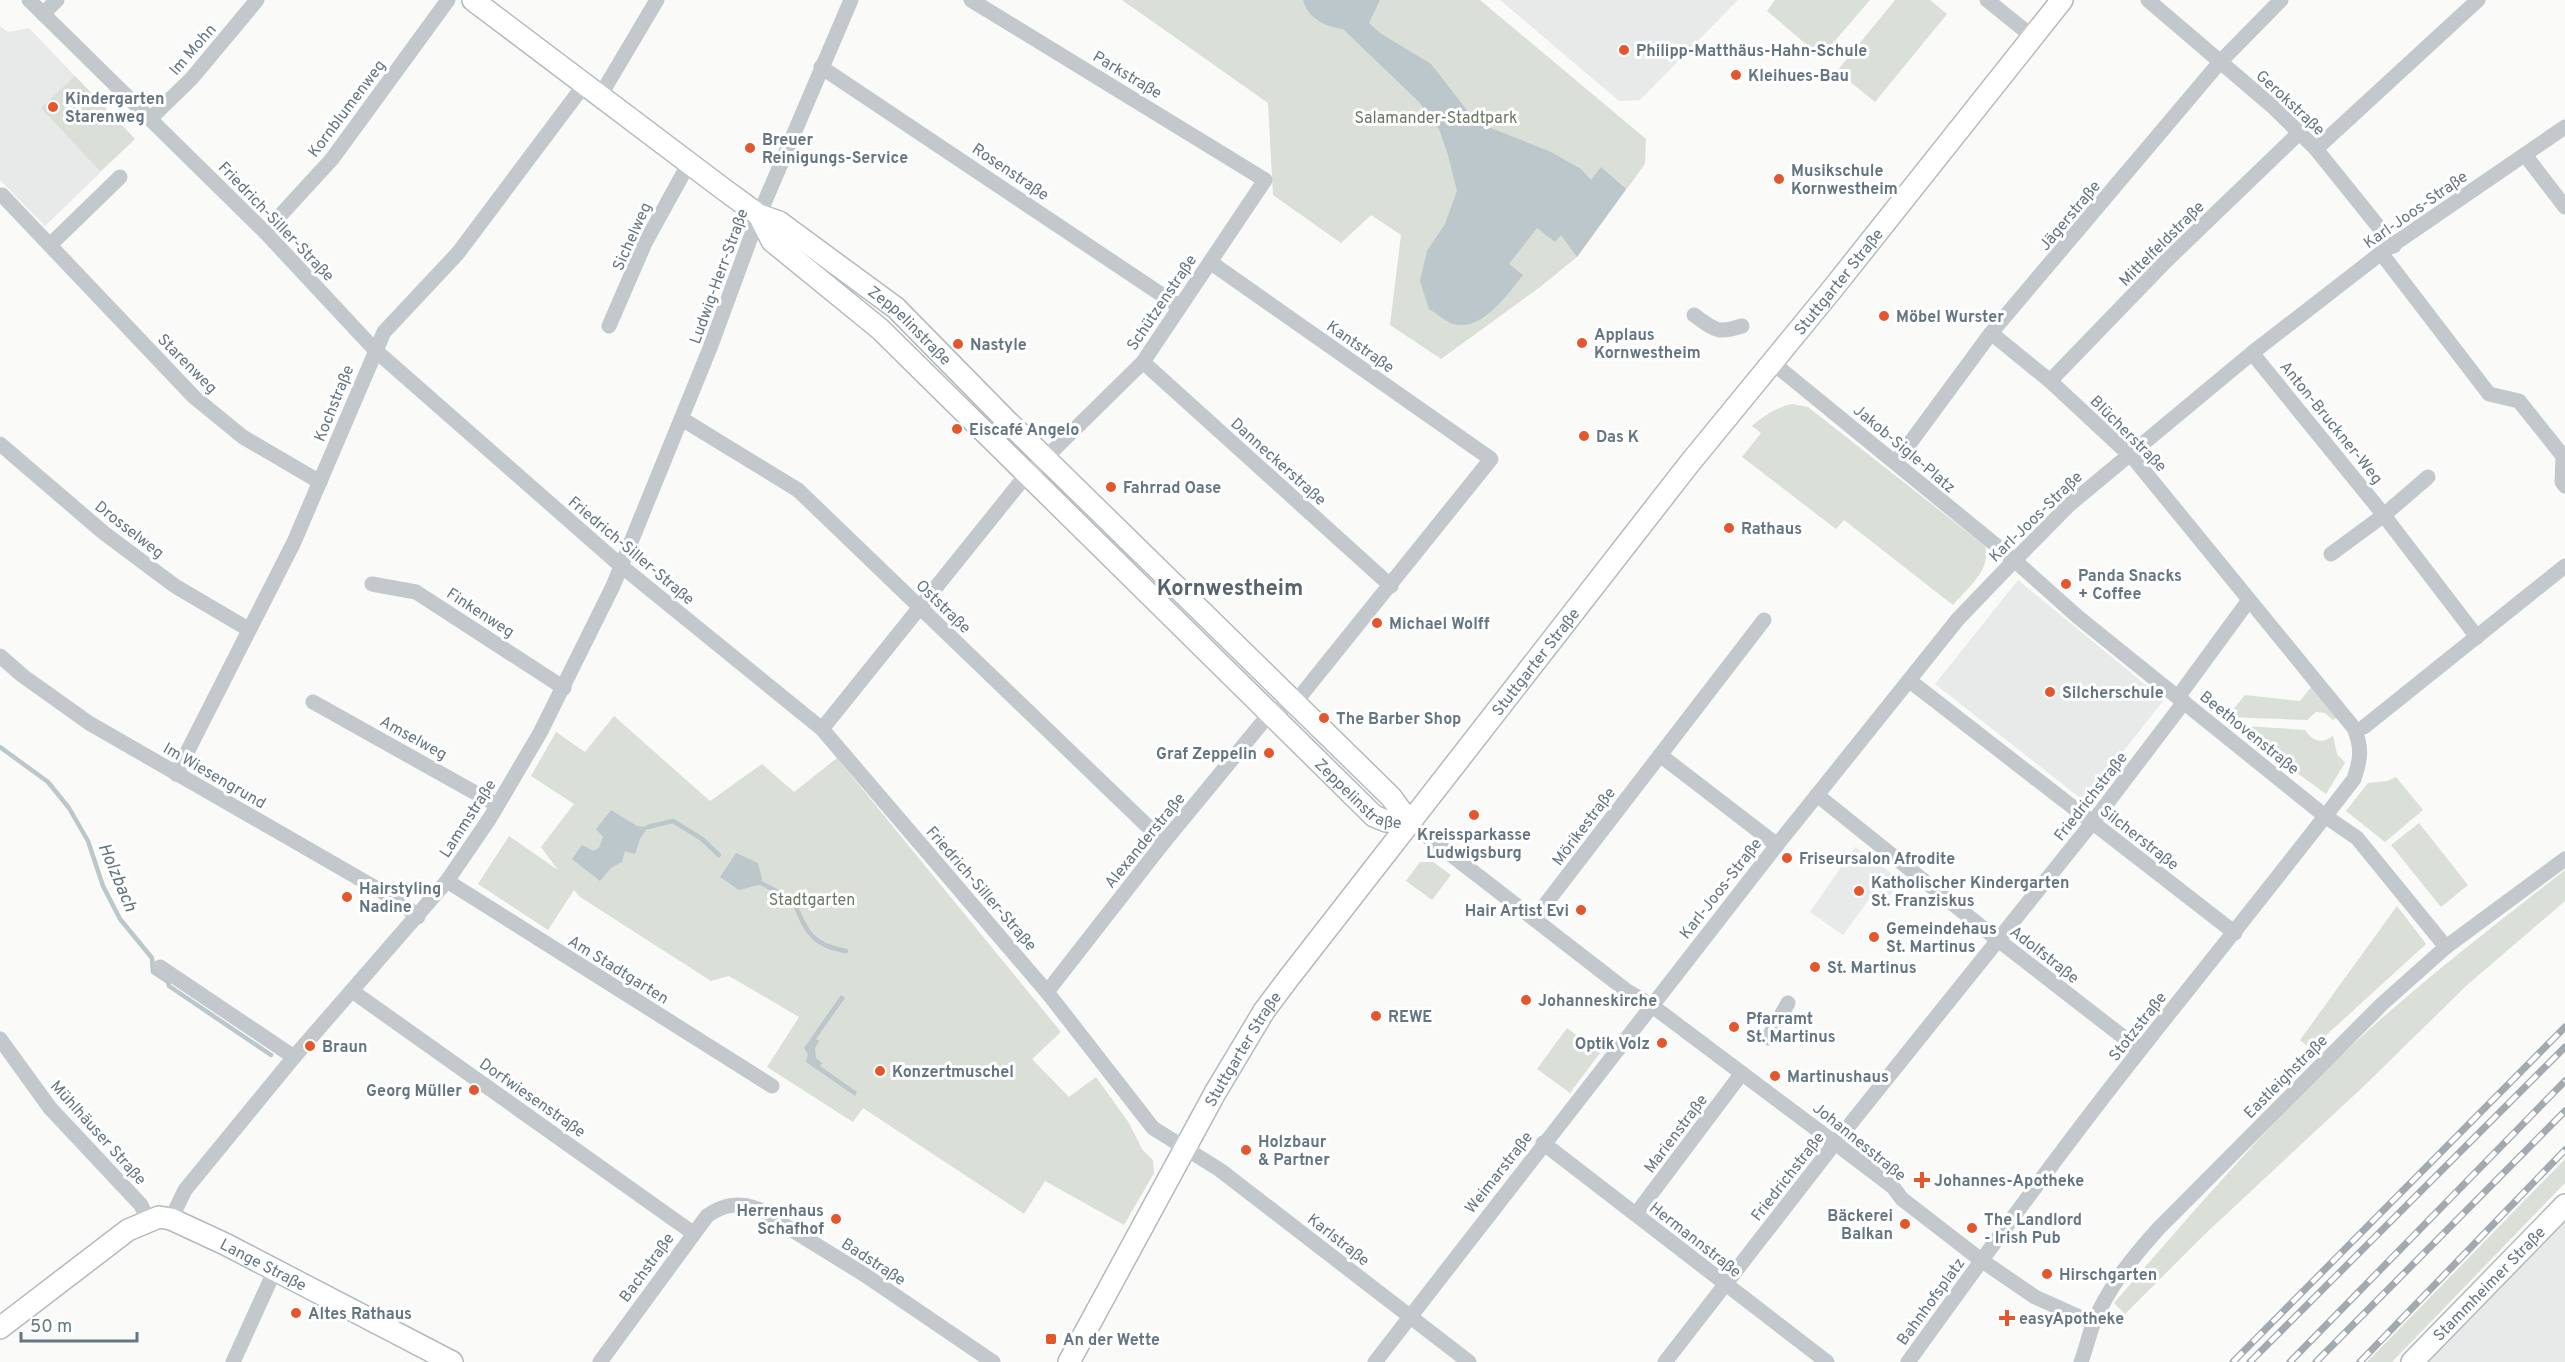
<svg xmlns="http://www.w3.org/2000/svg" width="2565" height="1362" font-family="Overpass,sans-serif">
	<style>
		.built { fill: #e8e9e9 }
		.green { fill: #dadfd7 }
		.water { fill: #bbc7cb }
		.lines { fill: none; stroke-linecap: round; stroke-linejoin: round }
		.stream { stroke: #bbc7cb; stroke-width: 4.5 }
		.secondary-casing { stroke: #b3babf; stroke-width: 24 }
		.street { stroke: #c3c8cc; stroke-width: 15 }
		.secondary { stroke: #fff; stroke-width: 21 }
		.rail-casing { stroke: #a2aab0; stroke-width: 7 }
		.rail { stroke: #fff; stroke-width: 4.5; stroke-dasharray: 14; stroke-linecap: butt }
		.poi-dot { fill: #e4572e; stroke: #fff; stroke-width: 2 }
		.labels { text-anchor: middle; stroke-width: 6; stroke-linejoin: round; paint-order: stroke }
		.street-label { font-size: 16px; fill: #657683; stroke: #fff }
		.poi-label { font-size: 16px; font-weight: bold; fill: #657683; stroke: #fff; text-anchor: start }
		.park-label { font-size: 16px; fill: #687a64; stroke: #fff }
		.water-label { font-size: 18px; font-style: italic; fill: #60757c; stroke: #fff }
		.district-label { font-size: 22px; font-weight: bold; fill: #57646e; stroke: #fff }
	</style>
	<rect width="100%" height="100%" fill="#fafaf8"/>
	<g class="built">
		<path d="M1500,0H1738L1640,100L1619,101Z"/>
		<path d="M0,26L8,32L29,28L135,139L45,226L0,180Z"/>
		<path d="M2018,580L2164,700L2084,801L1935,684Z"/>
		<path d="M1855,847L1901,880L1885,902L1873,894L1843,935L1810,912Z"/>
		<path d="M2565,1217V1362H2424Z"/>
	</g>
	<g class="green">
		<path d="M1122,0H1480L1646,139L1645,164L1577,257L1540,287L1441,359L1390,325L1401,235L1371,215L1341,243L1273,195L1268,103Z"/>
		<path d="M1775,0H1870L1821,57L1767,11Z"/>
		<path d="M1895,0H1930L1947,14L1875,102L1837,71Z"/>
		<path d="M75,76L135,139L100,171L41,108Z"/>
		<path d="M1792,404L1808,407L1985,546C1992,569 1967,589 1953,605L1844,520L1836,529L1742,457L1761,433L1752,426C1765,415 1775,408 1792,404Z"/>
		<path d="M2311,687L2338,717L2333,720L2325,713L2316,712L2307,720L2227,717L2245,695L2300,701Z"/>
		<path d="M614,716L710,801L762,764L794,792L837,758L1061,1032L1032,1059L1069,1097L1096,1077L1129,1123L1142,1149L1153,1160L1154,1173L1124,1225L1045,1181L1024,1214L863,1108L853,1122L767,1067L799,1017L729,976L711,981L580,897L574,890L548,930L478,884L509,836L558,870L541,847L574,804L531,776L556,732L585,752Z"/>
		<path d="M2245,726L2305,730C2313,742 2322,744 2333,736L2337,754L2345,763L2326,794L2239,731Z"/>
		<path d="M2396,777L2423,810L2385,842L2346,811L2368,783L2387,781Z"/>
		<path d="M2419,823L2468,885L2441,907L2391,845Z"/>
		<path d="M1420,862H1433L1451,875L1432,900L1406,881Z"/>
		<path d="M2565,870V901L2466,986L2365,1085L2204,1235L2125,1314L2114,1303C2183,1223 2253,1142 2328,1068C2402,996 2484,933 2565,870Z"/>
		<path d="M2397,906L2426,944L2311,1049L2300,1040Z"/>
		<path d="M1567,1028L1600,1053L1570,1093L1537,1069Z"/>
		<path d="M2565,1159V1183L2392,1362H2367Z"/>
	</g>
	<g class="water">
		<path d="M1303,0H1380L1369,23L1380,33L1431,64L1476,122L1551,152L1581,169L1591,180L1601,167L1626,189L1577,257L1561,235L1555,242L1537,228L1509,264L1523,275C1508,294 1482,332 1453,324C1445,321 1436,313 1429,309L1420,281L1427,251L1445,224L1457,191L1448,155L1439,129L1419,102L1343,29C1326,27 1307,18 1303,0Z"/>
		<path d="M611,810L637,826L648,827L640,839L635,854L625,851L622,862L611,868L600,881L572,859L582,845L593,851L599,848L603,837L596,829Z"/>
		<path d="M736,853L758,863L762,879L759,885L739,890L720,877Z"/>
		<path d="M841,995L845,998L816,1039L819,1041L815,1048L816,1058L822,1063L820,1066L857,1092L855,1096L806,1062L808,1054L804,1048Z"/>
	</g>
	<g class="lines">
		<g class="stream">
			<path d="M0,747L48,782L69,808L88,841L103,886L120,919L152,958L153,972L168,982L169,986L271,1055"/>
			<path d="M648,827L673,821L702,839L719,855"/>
			<path d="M761,883L793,900C806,930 810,945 846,951"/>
		</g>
		<g class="secondary-casing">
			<g id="secondary">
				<path id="s1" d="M473,0L722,188L759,215L779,222L896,308L1006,420L1391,797L1410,823"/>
				<path id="s2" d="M759,215L772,241L880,329L1374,816L1386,821L1410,823"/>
				<path id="s3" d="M0,1328L128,1230L159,1217L171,1219L225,1244L452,1362"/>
				<path id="s4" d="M1069,1362L1215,1093L1264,1011L1288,979L1689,464L1834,287L2062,0"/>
				<path id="s5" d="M2412,1362L2565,1205"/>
			</g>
		</g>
		<g class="street">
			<path d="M29,0L265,232L375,350L620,565L822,729L1047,992L1153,1128L1220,1170L1469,1362"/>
			<path d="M1987,0L2033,37"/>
			<path d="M2148,0L2272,106L2316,149L2394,246"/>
			<path d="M43,14L57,0"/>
			<path d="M821,67L1180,307"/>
			<path d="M600,96L657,0"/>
			<path d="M150,119L192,78L257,0"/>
			<path d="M2316,149L2478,0"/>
			<path d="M2525,155L2565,207"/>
			<path d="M2,195L194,397L243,437L320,482"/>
			<path d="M265,232L332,159L448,0"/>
			<path d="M51,244L120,177"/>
			<path d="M2381,253L2489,394L2519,401L2563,456L2562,482L2565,486"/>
			<path d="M1694,315C1715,330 1717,334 1742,326"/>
			<path d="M609,326L645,243L689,163"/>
			<path d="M2252,353L2379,509L2477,637"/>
			<path d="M1143,362L1391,586"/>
			<path d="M1773,363L2014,560L2078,617L2325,816L2357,838L2446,947"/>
			<path d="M2050,381L2166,261L2299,133"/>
			<path d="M682,419L798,490L1164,842"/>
			<path d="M0,444L104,533L175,586L248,629"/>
			<path d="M1896,462L1991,333L2220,62L2281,0"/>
			<path d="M2331,554L2384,515L2428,477"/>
			<path d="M372,584L416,592L564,688"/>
			<path d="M0,656L23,676L89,723L400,902L418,917"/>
			<path d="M1910,681L2235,933"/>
			<path d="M2178,697L2249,600"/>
			<path d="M313,702L497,805"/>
			<path d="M2364,727L2565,566"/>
			<path d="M822,729L1019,484L1143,362L1265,180L971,0"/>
			<path d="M1660,755L1777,845"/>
			<path d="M176,774L294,542L384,332L458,253L584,85"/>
			<path d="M1817,795L1998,940L2140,1050"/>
			<path d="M1410,823L1627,991L1651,1005L1835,1143L1893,1187L1902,1199L1981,1260L2035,1297L2093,1323"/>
			<path d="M447,881L772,1086"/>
			<path d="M1534,919L1764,620"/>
			<path d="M160,967L294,1057"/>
			<path d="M352,991L693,1233"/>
			<path d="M1047,992L1164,842L1271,712L1294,704L1491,459L1210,262"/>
			<path d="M1768,1038L1788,1003"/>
			<path d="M0,1039L50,1108L141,1205L148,1220"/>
			<path d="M1543,1143L1827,1362"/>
			<path d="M1636,1214L1742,1073"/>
			<path d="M171,1219L185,1190L294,1057L447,881L490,818L540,733L613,586L710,348L759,215L851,0"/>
			<path d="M233,1362L275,1270"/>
			<path d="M600,1362L707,1216C724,1204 738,1202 758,1209L865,1275L993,1362"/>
			<path d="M1375,1362L1777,845L1958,619L2006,569L2069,505L2252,353L2381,253L2565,127"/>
			<path d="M1665,1362L1835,1143L2092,823L2184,702"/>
			<path d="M1908,1362C1984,1257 2060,1151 2141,1049C2212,959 2284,870 2354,779C2361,759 2362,747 2354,728L2135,460L2050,381L1991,333"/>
			<path d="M2081,1362C2086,1349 2089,1334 2094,1322C2109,1286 2133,1257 2158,1229L2382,1004L2446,947L2565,859"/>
		</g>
		<use href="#secondary" class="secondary"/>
		<g class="rail-casing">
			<g id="rail">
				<path d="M2233,1362L2565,1027"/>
				<path d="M2250,1362L2565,1047"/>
				<path d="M2290,1362L2565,1081"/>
				<path d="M2316,1362L2565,1111"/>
				<path d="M2360,1362L2565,1150"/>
			</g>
		</g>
		<use href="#rail" class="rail"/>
	</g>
	<g class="poi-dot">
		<circle cx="1624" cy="50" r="6"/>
		<circle cx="1736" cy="75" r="6"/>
		<circle cx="53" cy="107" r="6"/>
		<circle cx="750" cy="148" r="6"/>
		<circle cx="1779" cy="179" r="6"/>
		<circle cx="1884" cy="316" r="6"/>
		<circle cx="1582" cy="343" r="6"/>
		<circle cx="958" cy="344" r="6"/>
		<circle cx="957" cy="429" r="6"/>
		<circle cx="1584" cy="436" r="6"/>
		<circle cx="1111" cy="487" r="6"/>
		<circle cx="1729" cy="528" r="6"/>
		<circle cx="2066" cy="584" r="6"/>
		<circle cx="1377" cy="623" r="6"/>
		<circle cx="2050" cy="692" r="6"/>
		<circle cx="1324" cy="718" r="6"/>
		<circle cx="1269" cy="753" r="6"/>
		<circle cx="1474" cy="815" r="6"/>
		<circle cx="1787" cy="858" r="6"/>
		<circle cx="1859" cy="891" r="6"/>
		<circle cx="347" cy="897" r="6"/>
		<circle cx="1581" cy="910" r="6"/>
		<circle cx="1874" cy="937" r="6"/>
		<circle cx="1815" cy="967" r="6"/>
		<circle cx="1526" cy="1000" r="6"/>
		<circle cx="1376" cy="1016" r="6"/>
		<circle cx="1734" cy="1027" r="6"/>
		<circle cx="1662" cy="1043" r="6"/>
		<circle cx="310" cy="1046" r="6"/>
		<circle cx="880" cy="1071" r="6"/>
		<circle cx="1775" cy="1076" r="6"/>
		<circle cx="474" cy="1090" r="6"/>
		<circle cx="1246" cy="1150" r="6"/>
		<path d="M1919 1171h6v6h6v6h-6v6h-6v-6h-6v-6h6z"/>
		<circle cx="836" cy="1219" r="6"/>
		<circle cx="1905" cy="1224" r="6"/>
		<circle cx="1972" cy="1228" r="6"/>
		<circle cx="2047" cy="1274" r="6"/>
		<circle cx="296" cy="1313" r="6"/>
		<path d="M2004 1309h6v6h6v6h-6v6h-6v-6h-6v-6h6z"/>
		<rect x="1045" y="1333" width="12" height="12" rx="3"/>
	</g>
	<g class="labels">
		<g class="street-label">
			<text transform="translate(192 49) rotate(-49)" y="6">Im Mohn</text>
			<text transform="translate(1128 74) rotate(31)" y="6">Parkstraße</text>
			<text transform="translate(2291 102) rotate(43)" y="6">Gerokstraße</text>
			<text transform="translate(346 108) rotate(-53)" y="6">Kornblumenweg</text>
			<text transform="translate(1011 171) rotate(34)" y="6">Rosenstraße</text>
			<text transform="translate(2415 209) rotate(-35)" y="6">Karl-Joos-Straße</text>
			<text transform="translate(2069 215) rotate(-50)" y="6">Jägerstraße</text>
			<text transform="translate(277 221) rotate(46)" y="6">Friedrich-Siller-Straße</text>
			<text transform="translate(631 236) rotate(-66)" y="6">Sichelweg</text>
			<text transform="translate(2161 243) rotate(-45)" y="6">Mittelfeldstraße</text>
			<text transform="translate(718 276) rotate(-70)" y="6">Ludwig-Herr-Straße</text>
			<text dy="6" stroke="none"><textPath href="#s4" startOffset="1330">Stuttgarter Straße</textPath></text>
			<text transform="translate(1161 302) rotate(-56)" y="6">Schützenstraße</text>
			<text dy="6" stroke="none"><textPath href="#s1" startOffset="546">Zeppelinstraße</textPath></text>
			<text transform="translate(1361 346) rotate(35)" y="6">Kantstraße</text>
			<text transform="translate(188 363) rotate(45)" y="6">Starenweg</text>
			<text transform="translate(333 403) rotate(-68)" y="6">Kochstraße</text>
			<text transform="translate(2332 422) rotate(51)" y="6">Anton-Bruckner-Weg</text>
			<text transform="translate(2129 433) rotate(45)" y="6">Blücherstraße</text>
			<text transform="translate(1905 448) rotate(40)" y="6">Jakob-Sigle-Platz</text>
			<text transform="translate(1279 461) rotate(42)" y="6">Danneckerstraße</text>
			<text transform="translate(2035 516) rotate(-44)" y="6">Karl-Joos-Straße</text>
			<text transform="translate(130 529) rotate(38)" y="6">Drosselweg</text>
			<text transform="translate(632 550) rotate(40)" y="6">Friedrich-Siller-Straße</text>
			<text transform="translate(944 606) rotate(44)" y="6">Oststraße</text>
			<text transform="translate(481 612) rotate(33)" y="6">Finkenweg</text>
			<text dy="6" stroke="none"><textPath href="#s4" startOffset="844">Stuttgarter Straße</textPath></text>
			<text transform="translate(2250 732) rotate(39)" y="6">Beethovenstraße</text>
			<text transform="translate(414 737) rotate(29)" y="6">Amselweg</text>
			<text transform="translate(215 775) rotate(30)" y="6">Im Wiesengrund</text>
			<text dy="6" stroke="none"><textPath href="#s2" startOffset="837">Zeppelinstraße</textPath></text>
			<text transform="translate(2090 796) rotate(-52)" y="6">Friedrichstraße</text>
			<text transform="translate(467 818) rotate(-57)" y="6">Lammstraße</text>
			<text transform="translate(1583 826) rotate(-53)" y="6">Mörikestraße</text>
			<text transform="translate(2140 837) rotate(38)" y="6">Silcherstraße</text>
			<text transform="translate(1144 840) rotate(-51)" y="6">Alexanderstraße</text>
			<text transform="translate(982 888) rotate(49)" y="6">Friedrich-Siller-Straße</text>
			<text transform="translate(1720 888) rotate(-52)" y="6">Karl-Joos-Straße</text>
			<text transform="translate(2045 954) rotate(38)" y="6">Adolfstraße</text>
			<text transform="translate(619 969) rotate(32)" y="6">Am Stadtgarten</text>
			<text transform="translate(2137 1026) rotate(-52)" y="6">Stotzstraße</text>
			<text dy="6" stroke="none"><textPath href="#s4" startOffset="358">Stuttgarter Straße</textPath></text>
			<text transform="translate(2285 1076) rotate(-45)" y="6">Eastleighstraße</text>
			<text transform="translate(533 1097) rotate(35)" y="6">Dorfwiesenstraße</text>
			<text transform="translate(99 1132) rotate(48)" y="6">Mühlhäuser Straße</text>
			<text transform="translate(1675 1133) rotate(-53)" y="6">Marienstraße</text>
			<text transform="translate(1860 1141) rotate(39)" y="6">Johannesstraße</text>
			<text transform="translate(1498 1172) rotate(-52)" y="6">Weimarstraße</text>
			<text transform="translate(1787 1176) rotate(-52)" y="6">Friedrichstraße</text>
			<text transform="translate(1339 1239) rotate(38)" y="6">Karlstraße</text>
			<text transform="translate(1696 1239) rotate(38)" y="6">Hermannstraße</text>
			<text transform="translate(874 1261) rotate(33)" y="6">Badstraße</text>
			<text dy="6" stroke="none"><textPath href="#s3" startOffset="310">Lange Straße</textPath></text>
			<text transform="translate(646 1267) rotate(-54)" y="6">Bachstraße</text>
			<text dy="6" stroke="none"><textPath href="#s5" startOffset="110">Stammheimer Straße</textPath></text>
			<text transform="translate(1930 1301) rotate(-54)" y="6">Bahnhofsplatz</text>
		</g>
		<g class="poi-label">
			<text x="1636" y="56">Philipp-Matthäus-Hahn-Schule</text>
			<text x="1748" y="81">Kleihues-Bau</text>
			<text x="65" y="104">Kindergarten<tspan x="65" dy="18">Starenweg</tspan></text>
			<text x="762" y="145">Breuer<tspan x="762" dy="18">Reinigungs-Service</tspan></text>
			<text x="1791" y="176">Musikschule<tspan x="1791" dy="18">Kornwestheim</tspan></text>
			<text x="1896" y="322">Möbel Wurster</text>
			<text x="1594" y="340">Applaus<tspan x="1594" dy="18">Kornwestheim</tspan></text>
			<text x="970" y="350">Nastyle</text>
			<text x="969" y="435">Eiscafé Angelo</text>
			<text x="1596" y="442">Das K</text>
			<text x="1123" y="493">Fahrrad Oase</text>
			<text x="1741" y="534">Rathaus</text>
			<text x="2078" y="581">Panda Snacks<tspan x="2078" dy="18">+ Coffee</tspan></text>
			<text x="1389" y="629">Michael Wolff</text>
			<text x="2062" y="698">Silcherschule</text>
			<text x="1336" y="724">The Barber Shop</text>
			<text x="1257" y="759" text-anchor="end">Graf Zeppelin</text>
			<text x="1474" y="840" text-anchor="middle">Kreissparkasse<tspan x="1474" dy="18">Ludwigsburg</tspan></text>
			<text x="1799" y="864">Friseursalon Afrodite</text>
			<text x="1871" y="888">Katholischer Kindergarten<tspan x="1871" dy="18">St. Franziskus</tspan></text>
			<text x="359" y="894">Hairstyling<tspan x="359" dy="18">Nadine</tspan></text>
			<text x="1569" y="916" text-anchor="end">Hair Artist Evi</text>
			<text x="1886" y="934">Gemeindehaus<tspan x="1886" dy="18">St. Martinus</tspan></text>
			<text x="1827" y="973">St. Martinus</text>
			<text x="1538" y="1006">Johanneskirche</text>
			<text x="1388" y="1022">REWE</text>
			<text x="1746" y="1024">Pfarramt<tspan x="1746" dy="18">St. Martinus</tspan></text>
			<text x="1650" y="1049" text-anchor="end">Optik Volz</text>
			<text x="322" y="1052">Braun</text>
			<text x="892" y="1077">Konzertmuschel</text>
			<text x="1787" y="1082">Martinushaus</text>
			<text x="462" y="1096" text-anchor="end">Georg Müller</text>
			<text x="1258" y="1147">Holzbaur<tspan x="1258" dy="18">&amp; Partner</tspan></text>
			<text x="1934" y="1186">Johannes-Apotheke</text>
			<text x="824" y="1216" text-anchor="end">Herrenhaus<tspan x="824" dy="18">Schafhof</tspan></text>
			<text x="1893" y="1221" text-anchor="end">Bäckerei<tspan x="1893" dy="18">Balkan</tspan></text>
			<text x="1984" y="1225">The Landlord<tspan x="1984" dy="18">- Irish Pub</tspan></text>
			<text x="2059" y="1280">Hirschgarten</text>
			<text x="308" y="1319">Altes Rathaus</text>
			<text x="2019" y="1324">easyApotheke</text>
			<text x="1063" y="1345">An der Wette</text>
		</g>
		<g class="park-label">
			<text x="1436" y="123">Salamander-Stadtpark</text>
			<text x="812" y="905">Stadtgarten</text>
		</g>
		<g class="water-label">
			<text transform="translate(118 877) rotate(67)" y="6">Holzbach</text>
		</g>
		<g class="district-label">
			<text x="1230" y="595">Kornwestheim</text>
		</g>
	</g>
	<path d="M21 1332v9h116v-9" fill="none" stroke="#657683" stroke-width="3"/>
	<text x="30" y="1332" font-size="18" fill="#657683" stroke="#ffffff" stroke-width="4.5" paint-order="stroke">50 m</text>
</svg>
